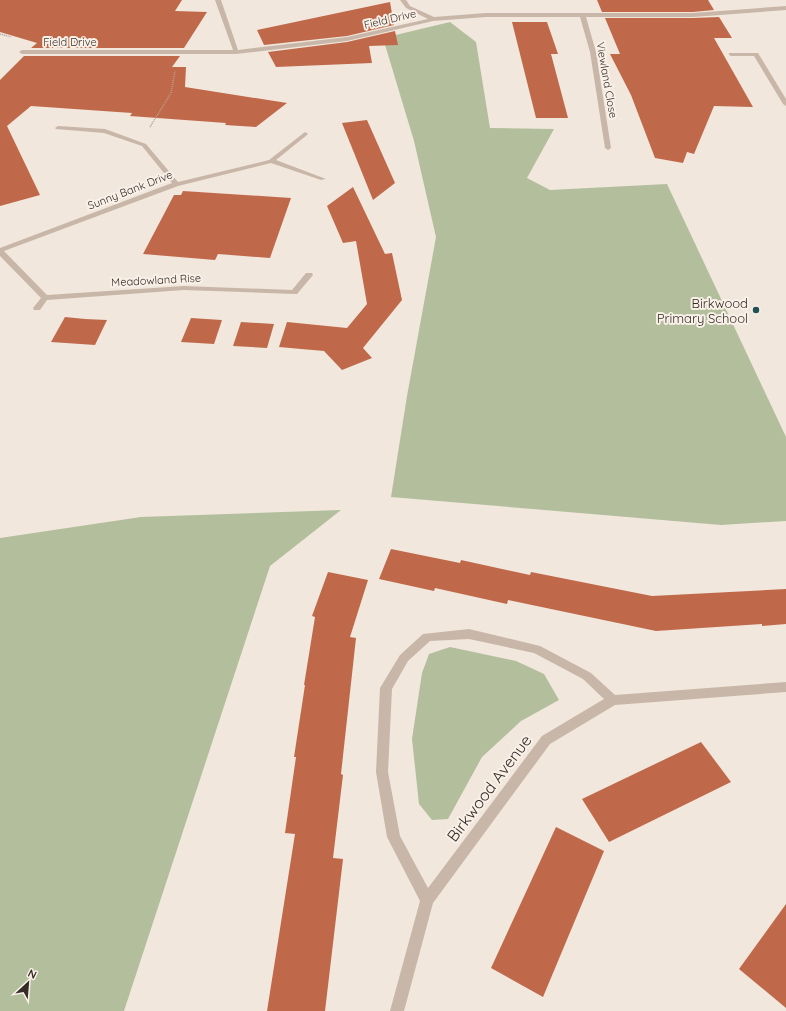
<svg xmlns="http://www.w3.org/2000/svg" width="786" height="1011" font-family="Quicksand,sans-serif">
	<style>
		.green { fill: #b3bf9c }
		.building { fill: #c0694a }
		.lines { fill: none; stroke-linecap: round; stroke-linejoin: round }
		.path { stroke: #b4a292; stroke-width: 1.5; stroke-dasharray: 1 1; stroke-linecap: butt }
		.minor { fill: #c8b7a8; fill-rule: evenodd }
		.poi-dot { fill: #1f5055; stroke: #f9f1e8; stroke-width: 1.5 }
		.labels { text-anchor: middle; stroke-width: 4; stroke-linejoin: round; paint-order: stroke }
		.far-street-label { font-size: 11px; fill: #352c28; stroke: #f9f1e8 }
		.poi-label { font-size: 13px; fill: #352c28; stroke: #f9f1e8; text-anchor: end }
		.near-street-label { font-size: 16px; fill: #352c28; stroke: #f9f1e8 }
	</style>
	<rect width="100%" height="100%" fill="#f1e7dc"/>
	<g class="green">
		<path d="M450,22L476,42L490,128L554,129L527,178L550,190L667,184L786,437V521L721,525L391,497L407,396L436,237L414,141L383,38Z"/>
		<path d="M341,510L270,566L124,1011H0V538L141,517Z"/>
		<path d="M450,647L516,661L544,674L559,700L521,721L482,757L448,819L432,820L419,804L412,739L422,673L429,654Z"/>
	</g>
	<g class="building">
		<path d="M0,0H182L175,11L207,12L184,48H31L37,43L0,32Z"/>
		<path d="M597,0H708L714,10L693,12H602Z"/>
		<path d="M390,2L394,25L347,36L264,45L257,30Z"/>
		<path d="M719,17L732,38H714L753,107L714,106L694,154L687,152L683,163L655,158L631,95L610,54H620L605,18H693Z"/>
		<path d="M512,22H547L558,54H551L568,118H536Z"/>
		<path d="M395,31L398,45L369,46L372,63L276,67L268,52L347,42Z"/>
		<path d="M24,56H180L172,67H186L185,87L287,103L256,127L225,125L226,123L130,116L132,113L31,106L7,126L40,195L0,206V80Z"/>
		<path d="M367,120L395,183L373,200L342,123Z"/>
		<path d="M353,187L385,254L392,253L402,300L363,348L372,358L342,370L324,351L279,347L287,322L347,328L367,304L356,241L343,243L327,206Z"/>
		<path d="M183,191L291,198L270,258L218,254L215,260L143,254L174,195H181Z"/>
		<path d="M65,317L85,319L107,320L95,345L51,342Z"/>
		<path d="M191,318L222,320L214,344L181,342Z"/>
		<path d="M241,322L274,324L267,348L233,346Z"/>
		<path d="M391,549L460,563L461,560L530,575L531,572L652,596L786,589V624L762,626V624L656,631L508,600L507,604L435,588L434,591L379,579Z"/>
		<path d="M328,572L368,580L350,637L356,638L341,774L343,775L333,858L343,859L325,1011H267L295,834L285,833L296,757H294L305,685H304L315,617L312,616Z"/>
		<path d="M701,742L731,782L609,842L582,799Z"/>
		<path d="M556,827L604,851L543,997L491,968Z"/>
		<path d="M786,904V1008L739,969Z"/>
	</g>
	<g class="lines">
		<g class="path">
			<path d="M0,34L11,37"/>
			<path d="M150,127L171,93L175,71"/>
		</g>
		<g class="minor">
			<path d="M215,0H221L238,50L347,37L428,19L406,8L400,0H406L410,6L434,17L486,13H693L786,6V10L693,17H586L596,52L611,148L608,150L605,148L590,52L580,17H486L433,21L347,41L236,54H22L19,52L22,50H233Z"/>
			<path d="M729,53H758L786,99V106L783,104L754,56H731L729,55Z"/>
			<path d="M58,126L105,129L146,144L178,182L269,160L305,132L308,134L307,135L276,160L326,179L321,180L271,163L178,186L4,251L47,295L184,286L292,290L306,273H312L313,275L297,294H294L184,290L47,300L40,310H34L33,308L41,298L0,256V248L172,183L142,146L104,133L56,129L55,128Z"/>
			<path d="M469,629L540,646L591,673L615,695L786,682V692L615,705L550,744L433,903L404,1011H390L420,901L387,837L376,772L380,688L400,655L423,634ZM469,639L534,653L583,679L604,699L542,736L428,888L400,836L388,772L392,689L408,661L430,641Z"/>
		</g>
	</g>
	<circle class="poi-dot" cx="756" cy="310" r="4"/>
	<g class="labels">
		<g class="far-street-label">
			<text transform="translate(390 19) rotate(-13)" y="4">Field Drive</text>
			<text x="70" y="46">Field Drive</text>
			<text transform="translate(607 80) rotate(80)" y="4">Viewland Close</text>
			<text transform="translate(130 190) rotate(-21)" y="4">Sunny Bank Drive</text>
			<text transform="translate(156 280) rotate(-3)" y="4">Meadowland Rise</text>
		</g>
		<g class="poi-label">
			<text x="748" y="308">Birkwood<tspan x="748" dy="15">Primary School</tspan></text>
		</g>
		<g class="near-street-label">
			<text transform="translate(489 788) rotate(-53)" y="6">Birkwood Avenue</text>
		</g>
	</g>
	<g transform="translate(28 983) rotate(26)" stroke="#f9f1e8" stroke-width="3" paint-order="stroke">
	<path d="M0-3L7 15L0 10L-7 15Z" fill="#352c28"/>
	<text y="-6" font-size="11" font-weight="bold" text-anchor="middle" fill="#352c28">N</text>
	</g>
</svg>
